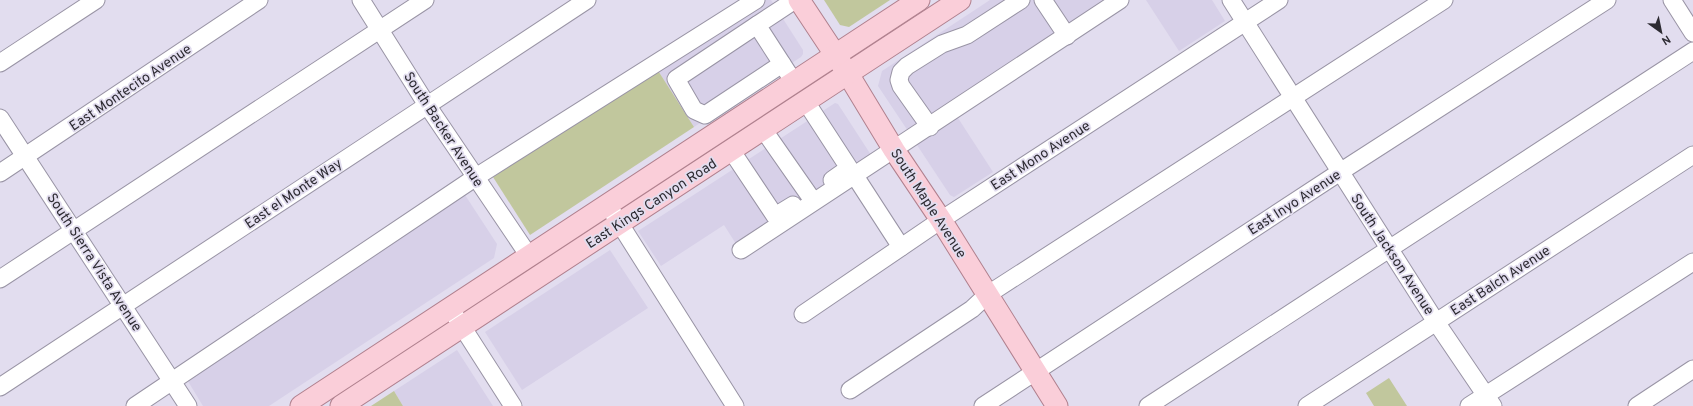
<svg xmlns="http://www.w3.org/2000/svg" width="1693" height="406" font-family="Overpass,sans-serif">
	<style>
		.built { fill: #d7d0e8 }
		.green { fill: #c1c79d }
		.lines { fill: none; stroke-linecap: round; stroke-linejoin: round }
		.minor-casing { stroke: #9994a5; stroke-width: 19 }
		.major-casing { stroke: #b0808e; stroke-width: 23 }
		.minor { stroke: #fff; stroke-width: 17 }
		.major { stroke: #faced9; stroke-width: 21 }
		.labels { text-anchor: middle; stroke-width: 3.5; stroke-linejoin: round; paint-order: stroke }
		.street-label { font-size: 14px; fill: #2d2b32; stroke: #e2ddef }
	</style>
	<rect width="100%" height="100%" fill="#e2ddef"/>
	<g class="built">
		<path d="M762,0H771L803,50V54L801,57L694,127L657,69Z"/>
		<path d="M990,0H1116L910,134L878,86L882,71Z"/>
		<path d="M1146,0H1212L1225,21L1179,51Z"/>
		<path d="M835,103L838,104L873,158L738,247L724,225L661,266L638,231Z"/>
		<path d="M956,115L993,172L954,197L950,195L915,142Z"/>
		<path d="M465,195L497,244L494,258L269,406H203L186,378Z"/>
		<path d="M610,250L648,308L522,390L485,332Z"/>
		<path d="M457,350L493,406H403L394,391Z"/>
	</g>
	<g class="green">
		<path d="M824,0H890L849,27L840,25Z"/>
		<path d="M657,69L694,127L530,235L493,177Z"/>
		<path d="M1389,378L1407,406H1374L1366,393Z"/>
		<path d="M394,391L403,406H371Z"/>
	</g>
	<g class="lines">
		<g class="minor-casing">
			<g id="minor">
				<path d="M361,0L427,105L529,256"/>
				<path d="M1043,0L1067,36"/>
				<path d="M1231,0L1436,322L1493,406"/>
				<path d="M1672,0L1693,33"/>
				<path d="M757,25L676,79L694,110L705,115L782,64"/>
				<path d="M0,63L96,0"/>
				<path d="M788,73L757,25L795,0"/>
				<path d="M806,102L849,168L832,180"/>
				<path d="M0,118L188,406"/>
				<path d="M930,127L901,86L899,80L901,72L907,66L942,44L967,35L1021,0"/>
				<path d="M763,129L809,195"/>
				<path d="M731,150L775,216L793,205"/>
				<path d="M0,173L259,0"/>
				<path d="M855,176L901,247"/>
				<path d="M613,213L735,406"/>
				<path d="M741,250L1120,0"/>
				<path d="M0,279L425,0"/>
				<path d="M803,314L941,220L1279,0"/>
				<path d="M456,317L513,406"/>
				<path d="M0,387L587,0"/>
				<path d="M850,390L972,309L987,295L1444,0"/>
				<path d="M135,406L476,177L756,0"/>
				<path d="M983,406L1340,172L1607,0"/>
				<path d="M1148,406L1693,51"/>
				<path d="M1307,406L1693,155"/>
				<path d="M1469,406L1693,262"/>
				<path d="M1637,406L1693,369"/>
			</g>
		</g>
		<g class="major-casing">
			<g id="major">
				<path d="M799,0L848,74L894,150L941,220L1057,406"/>
				<path d="M301,406L919,0"/>
				<path d="M341,406L960,0"/>
			</g>
		</g>
		<use href="#minor" class="minor"/>
		<use href="#major" class="major"/>
	</g>
	<g class="labels">
		<g class="street-label">
			<text transform="translate(130 87) rotate(-34)" y="5">East Montecito Avenue</text>
			<text transform="translate(444 129) rotate(57)" y="5">South Backer Avenue</text>
			<text transform="translate(1040 155) rotate(-33)" y="5">East Mono Avenue</text>
			<text transform="translate(293 193) rotate(-34)" y="5">East el Monte Way</text>
			<text transform="translate(1294 202) rotate(-33)" y="5">East Inyo Avenue</text>
			<text transform="translate(651 203) rotate(-33)" y="5">East Kings Canyon Road</text>
			<text transform="translate(929 203) rotate(57)" y="5">South Maple Avenue</text>
			<text transform="translate(1393 254) rotate(57)" y="5">South Jackson Avenue</text>
			<text transform="translate(95 262) rotate(57)" y="5">South Sierra Vista Avenue</text>
			<text transform="translate(1500 280) rotate(-33)" y="5">East Balch Avenue</text>
		</g>
	</g>
	<g transform="translate(1661 32) rotate(147)" stroke="#e2ddef" stroke-width="3" paint-order="stroke">
	<path d="M0-3L7 15L0 10L-7 15Z" fill="#2d2b32"/>
	<text y="-6" font-size="11" font-weight="bold" text-anchor="middle" fill="#2d2b32">N</text>
	</g>
</svg>
